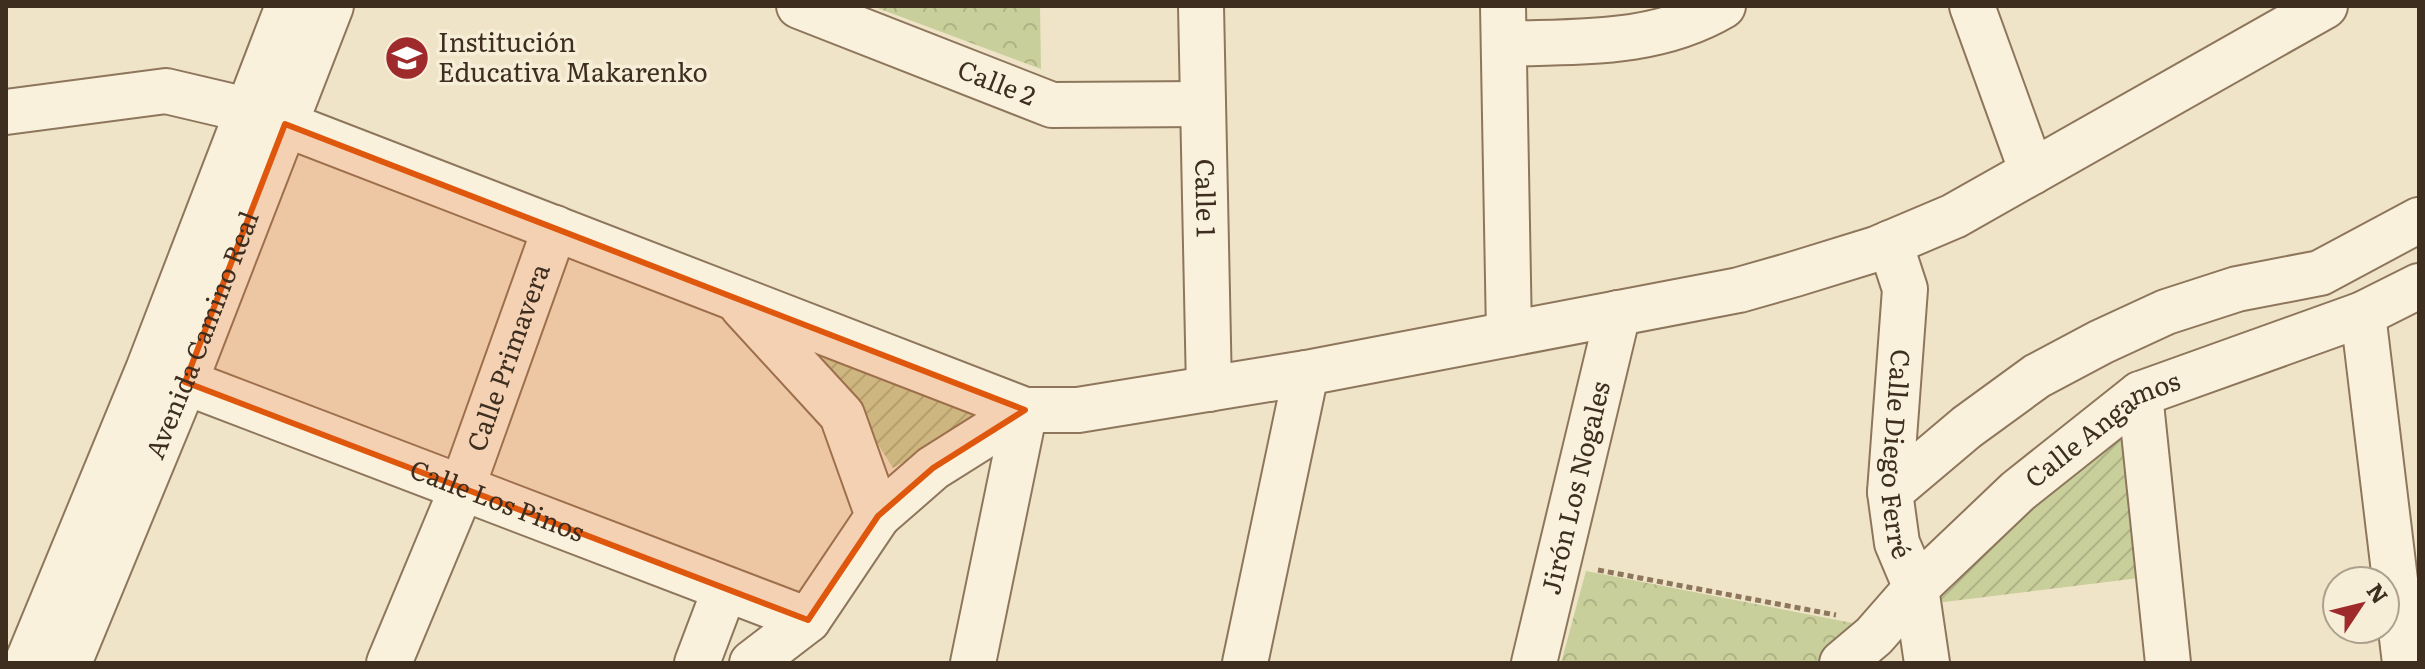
<svg xmlns="http://www.w3.org/2000/svg" width="2425" height="669" font-family="Literata,serif">
	<style>
		.park { fill: url(#park-crowns) }
		.garden { fill: url(#garden-furrows) }
		.lines { fill: none; stroke-linecap: round; stroke-linejoin: round }
		.minor-casing { stroke: #8d765c; stroke-width: 48 }
		.tertiary-casing { stroke: #8d765c; stroke-width: 48 }
		.path { stroke: #8d765c; stroke-width: 5; stroke-dasharray: 6 4; stroke-linecap: butt }
		.minor { stroke: #faf1dc; stroke-width: 44 }
		.tertiary { stroke: #faf1dc; stroke-width: 44 }
		.marked { fill: #df570d; fill-opacity: 0.2; stroke: #df570d; stroke-width: 6; stroke-linejoin: round }
		.labels { text-anchor: middle; stroke-width: 7; stroke-linejoin: round; paint-order: stroke }
		.poi-label { font-size: 26px; fill: #3d2e20; stroke: #f7eed8; text-anchor: start }
		.street-label { font-size: 26px; fill: #3d2e20; stroke: #f7eed8 }
	</style>
	<defs>
		<pattern id="park-crowns" width="20" height="18" patternUnits="userSpaceOnUse" patternTransform="scale(2)"><rect width="20" height="18" fill="#c9cf9b"/><path d="M2 6a3 3 0 1 1 6 0M12 15a3 3 0 1 1 6 0" fill="none" stroke="#aeb285"/></pattern>
		<pattern id="garden-furrows" width="10" height="10" patternUnits="userSpaceOnUse" patternTransform="scale(2)"><rect width="10" height="10" fill="#c9cf9b"/><path d="M-1 1l2-2M0 10L10 0M9 11l2-2" fill="none" stroke="#aeb285"/></pattern>
	</defs>
	<rect width="100%" height="100%" fill="#f0e4c8"/>
	<g class="park">
		<path d="M872,6H1040L1041,69Z"/>
		<path d="M1586,571L1863,625L1815,663H1561Z"/>
	</g>
	<g class="garden">
		<path d="M820,353L989,414L893,468Z"/>
		<path d="M2123,434L2147,577L1936,603L2053,485Z"/>
	</g>
	<g class="lines">
		<g class="minor-casing">
			<g id="minor">
				<path id="s1" d="M799,6L1052,105L1203,104"/>
				<path id="s2" d="M1201,6L1209,389"/>
				<path d="M1503,6L1509,334"/>
				<path d="M1972,6L2032,172"/>
				<path d="M1504,44C1580,41 1655,46 1723,6"/>
				<path d="M6,112L166,91L251,111L1025,410H1078L1306,373L1739,290L1795,274L1876,249L1954,216L2325,6"/>
				<path id="s3" d="M1890,243L1905,289L1890,492L1897,543L1916,588L1927,663"/>
				<path d="M742,306L842,415L878,516L808,620L752,663"/>
				<path d="M2363,314L2405,663"/>
				<path id="s4" d="M185,382L808,620"/>
				<path d="M2140,394L2168,663"/>
				<path d="M1890,492L1967,427L2037,376L2101,342L2166,312L2237,289L2320,273L2419,220"/>
				<path d="M878,516L933,468L1025,410"/>
				<path id="s5" d="M389,663L462,488L555,228"/>
				<path d="M697,663L725,589"/>
				<path d="M973,663L1025,410"/>
				<path d="M1245,663L1306,373"/>
				<path id="s6" d="M1534,663L1618,313"/>
				<path id="s7" d="M1842,663L1874,636L1916,588L2018,491L2140,394L2363,314L2419,286"/>
			</g>
		</g>
		<g class="tertiary-casing">
			<g id="tertiary">
				<path d="M27,663L148,370L288,6"/>
				<path id="s8" d="M69,663L185,382L331,6"/>
			</g>
		</g>
		<path class="path" d="M1598,570L1836,615"/>
		<use href="#minor" class="minor"/>
		<use href="#tertiary" class="tertiary"/>
	</g>
	<path class="marked" d="M285,124L1025,410L933,468L878,516L808,620L185,382Z"/>
	<defs>
		<g id="school-disc" transform="scale(2.3)"><circle r="9.5" fill="#9e2a2b" stroke="#f7eed8"/><path d="M0-5L7-2L0 1L-7-2ZM-4 1L0 2.5L4 1V4Q0 6-4 4Z" fill="#fff"/></g>
	</defs>
	<g fill-rule="evenodd">
		<use href="#school-disc" x="407" y="58"/>
	</g>
	<g class="labels">
		<g class="poi-label">
			<text x="438" y="52">Institución<tspan x="438" dy="30">Educativa Makarenko</tspan></text>
		</g>
		<g class="street-label">
			<text dy="9" stroke="none"><textPath href="#s1" startOffset="212">Calle 2</textPath></text>
			<text dy="9" stroke="none"><textPath href="#s2" startOffset="192">Calle 1</textPath></text>
			<text dy="9" stroke="none"><textPath href="#s8" startOffset="354">Avenida Camino Real</textPath></text>
			<text dy="9" stroke="none"><textPath href="#s5" startOffset="328">Calle Primavera</textPath></text>
			<text dy="9" stroke="none"><textPath href="#s7" startOffset="352">Calle Angamos</textPath></text>
			<text dy="9" stroke="none"><textPath href="#s3" startOffset="214">Calle Diego Ferré</textPath></text>
			<text dy="9" stroke="none"><textPath href="#s6" startOffset="180">Jirón Los Nogales</textPath></text>
			<text dy="9" stroke="none"><textPath href="#s4" startOffset="334">Calle Los Pinos</textPath></text>
		</g>
	</g>
	<rect width="2425" height="669" fill="none" stroke="#3d2e20" stroke-width="16"/>
	<g transform="translate(2361 605) rotate(55)"><circle r="38" fill="#f7eed8" stroke="#ada18e" stroke-width="2"/>
	<path d="M0-6L14 30L0 20L-14 30Z" fill="#9e2a2b"/>
	<text y="-12" font-size="22" font-weight="bold" text-anchor="middle" fill="#3d2e20">N</text>
	</g>
</svg>
